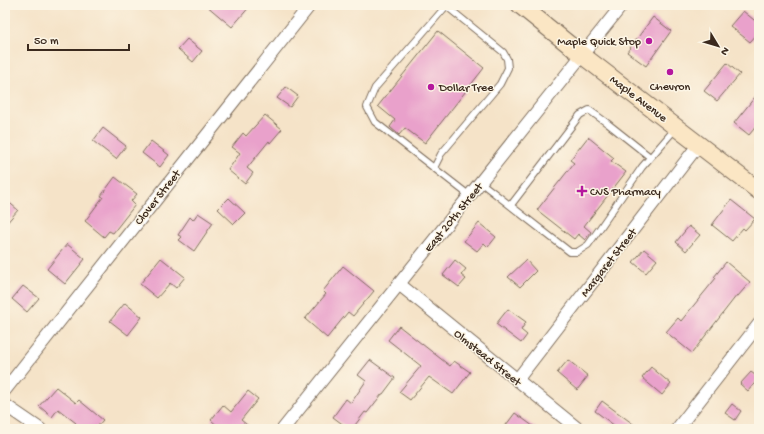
<svg xmlns="http://www.w3.org/2000/svg" width="764" height="434" font-family="'Gochi Hand',sans-serif">
	<style>
		.building { fill: #e9a1cb }
		.lines { fill: none; stroke-linecap: round; stroke-linejoin: round }
		.service-casing { stroke: #7c6b5a; stroke-width: 8 }
		.minor-casing { stroke: #7c6b5a; stroke-width: 14 }
		.secondary-casing { stroke: #7c6b5a; stroke-width: 19 }
		.service { stroke: #fff; stroke-width: 6 }
		.minor { stroke: #fff; stroke-width: 12 }
		.secondary { stroke: #fbe6c4; stroke-width: 17 }
		.poi-dot { fill: #b5179e; stroke: #fcf5e5; stroke-width: 1.5 }
		.labels { text-anchor: middle; stroke-width: 3; stroke-linejoin: round; paint-order: stroke }
		.poi-label { font-size: 12px; fill: #3b2a1e; stroke: #fcf5e5; text-anchor: start }
		.street-label { font-size: 12px; fill: #3b2a1e; stroke: #fcf5e5 }
	</style>
	<rect width="100%" height="100%" fill="#fcf5e5"/>
	<filter id="ink" filterUnits="userSpaceOnUse"><feTurbulence type="fractalNoise" baseFrequency=".025" numOctaves="2"/><feDisplacementMap in="SourceGraphic" scale="8" xChannelSelector="R" yChannelSelector="G"/><feConvolveMatrix kernelMatrix="1 2 1 2 8 2 1 2 1" color-interpolation-filters="sRGB"/></filter>
	<filter id="wash" filterUnits="userSpaceOnUse"><feTurbulence type="fractalNoise" baseFrequency=".012" numOctaves="4" result="noise"/><feDisplacementMap in="SourceGraphic" scale="16" xChannelSelector="R" yChannelSelector="G"/><feGaussianBlur stdDeviation="0.9" result="paint"/><feColorMatrix in="noise" values="0 0 0 0 0 0 0 0 0 0 0 0 0 0 0 0 0 1.4 0 .05"/><feComposite in="paint" operator="in"/></filter>
	<g filter="url(#wash)">
		<rect width="100%" height="100%" fill="#f5e3c8"/>
		<g id="blocks">
			<g class="building">
				<path d="M206,5H251L232,27Z"/>
				<path d="M743,11L759,24V32L750,42L730,26Z"/>
				<path d="M653,17L671,31L646,66L627,52Z"/>
				<path d="M438,31L484,68L425,143L405,128L399,135L390,127L395,120L378,106Z"/>
				<path d="M187,39L202,51L193,62L178,49Z"/>
				<path d="M727,63L740,74L717,101L704,91Z"/>
				<path d="M286,87L298,96L290,107L277,98Z"/>
				<path d="M759,92V123L749,135L734,123Z"/>
				<path d="M265,115L282,129L270,143L269,141L247,168L253,173L245,184L228,170L240,153L232,147L243,133L246,136Z"/>
				<path d="M103,128L126,146L116,159L93,141Z"/>
				<path d="M588,137L614,158L611,161L626,172L584,226L591,232L585,240L578,234L574,239L537,210L574,163L570,160Z"/>
				<path d="M151,141L169,155L160,167L142,153Z"/>
				<path d="M115,177L137,194L131,201L135,205L113,233L109,231L104,237L85,221L103,197L101,196Z"/>
				<path d="M229,198L245,213L234,224L218,209Z"/>
				<path d="M5,199L18,210L5,225Z"/>
				<path d="M731,200L755,219L745,230L743,228L732,241L712,225Z"/>
				<path d="M198,213L213,223L194,251L179,240L182,237L178,235L190,217L193,220Z"/>
				<path d="M479,223L496,237L488,247L484,243L477,251L464,241Z"/>
				<path d="M689,226L700,235L686,251L676,242Z"/>
				<path d="M67,244L85,259L65,284L47,269Z"/>
				<path d="M644,249L657,260L646,273L633,262Z"/>
				<path d="M161,258L185,277L176,288L170,283L157,298L140,284Z"/>
				<path d="M455,260L466,269L461,275L466,279L459,287L443,275Z"/>
				<path d="M526,260L536,271L520,287L508,277Z"/>
				<path d="M726,262L750,282L738,296L737,295L692,353L666,332L678,318L681,321L716,278L714,277Z"/>
				<path d="M343,266L374,291L353,316L348,312L327,338L305,319L326,294L323,291Z"/>
				<path d="M23,286L39,298L27,312L12,299Z"/>
				<path d="M125,303L142,317L128,335L110,321Z"/>
				<path d="M508,309L526,322L521,330L527,335L521,343L496,324Z"/>
				<path d="M399,326L450,366L454,361L470,372L453,394L429,377L410,400L399,392L421,366L388,340Z"/>
				<path d="M370,360L395,378L383,394H382L367,413L365,412L352,429H349L333,417L346,399L351,403L366,381L358,375Z"/>
				<path d="M568,360L588,376L577,390L557,373Z"/>
				<path d="M651,367L671,384L662,395L642,378Z"/>
				<path d="M751,372L759,378L748,391L740,384Z"/>
				<path d="M56,387L76,403L79,400L103,420L95,429H71L76,423L58,409L52,417L39,406Z"/>
				<path d="M248,391L258,399L241,420L252,429H221L211,420L223,405L231,412Z"/>
				<path d="M602,401L640,429H619L595,411Z"/>
				<path d="M732,404L741,411L735,420L725,413Z"/>
				<path d="M515,413L537,429H503Z"/>
			</g>
		</g>
	</g>
	<g filter="url(#ink)">
		<use href="#blocks" fill-opacity="0" stroke="#7c6b5a" stroke-width="1"/>
		<g class="lines">
			<g class="service-casing">
				<g id="service">
					<path d="M445,5L503,52L507,59L508,68L500,84L441,154L434,168L470,196"/>
					<path d="M434,168L375,122L367,107L375,88L447,5"/>
					<path d="M480,182L570,252H577L588,245L600,228L642,167L676,128"/>
					<path d="M511,205L580,115L589,110L607,123L650,157"/>
				</g>
			</g>
			<g class="minor-casing">
				<g id="minor">
					<path d="M399,284L578,429"/>
					<path d="M517,380L699,144"/>
					<path d="M5,390L310,5"/>
					<path d="M5,405L40,429"/>
					<path d="M283,429L622,5"/>
					<path d="M677,429L759,324"/>
				</g>
			</g>
			<g class="secondary-casing">
				<path id="secondary" d="M520,5L582,55L759,191"/>
			</g>
			<use href="#service" class="service"/>
			<use href="#minor" class="minor"/>
			<use href="#secondary" class="secondary"/>
		</g>
	</g>
	<g class="poi-dot">
		<circle cx="649" cy="41" r="4"/>
		<circle cx="670" cy="72" r="4"/>
		<circle cx="431" cy="87" r="4"/>
		<path d="M580 185h4v4h4v4h-4v4h-4v-4h-4v-4h4z"/>
	</g>
	<g class="labels">
		<g class="poi-label">
			<text x="641" y="45" text-anchor="end">Maple Quick Stop</text>
			<text x="670" y="90" text-anchor="middle">Chevron</text>
			<text x="439" y="91">Dollar Tree</text>
			<text x="590" y="195">CVS Pharmacy</text>
		</g>
		<g class="street-label">
			<text transform="translate(639 98) rotate(37)" y="4">Maple Avenue</text>
			<text transform="translate(157 197) rotate(-52)" y="4">Clover Street</text>
			<text transform="translate(453 217) rotate(-51)" y="4">East 20th Street</text>
			<text transform="translate(608 262) rotate(-52)" y="4">Margaret Street</text>
			<text transform="translate(488 357) rotate(39)" y="4">Olmstead Street</text>
		</g>
	</g>
	<rect width="764" height="434" fill="none" stroke="#fcf5e5" stroke-width="20"/>
	<g transform="translate(718 46) rotate(128)" stroke="#fcf5e5" stroke-width="3" paint-order="stroke">
	<path d="M0-3L7 15L0 10L-7 15Z" fill="#3b2a1e"/>
	<text y="-6" font-size="11" font-weight="bold" text-anchor="middle" fill="#3b2a1e">N</text>
	</g>
	<path d="M28 44v6h101v-6" fill="none" stroke="#3b2a1e" stroke-width="2"/>
	<text x="34" y="44" font-size="12" fill="#3b2a1e" stroke="#fcf5e5" stroke-width="3" paint-order="stroke">50 m</text>
</svg>
